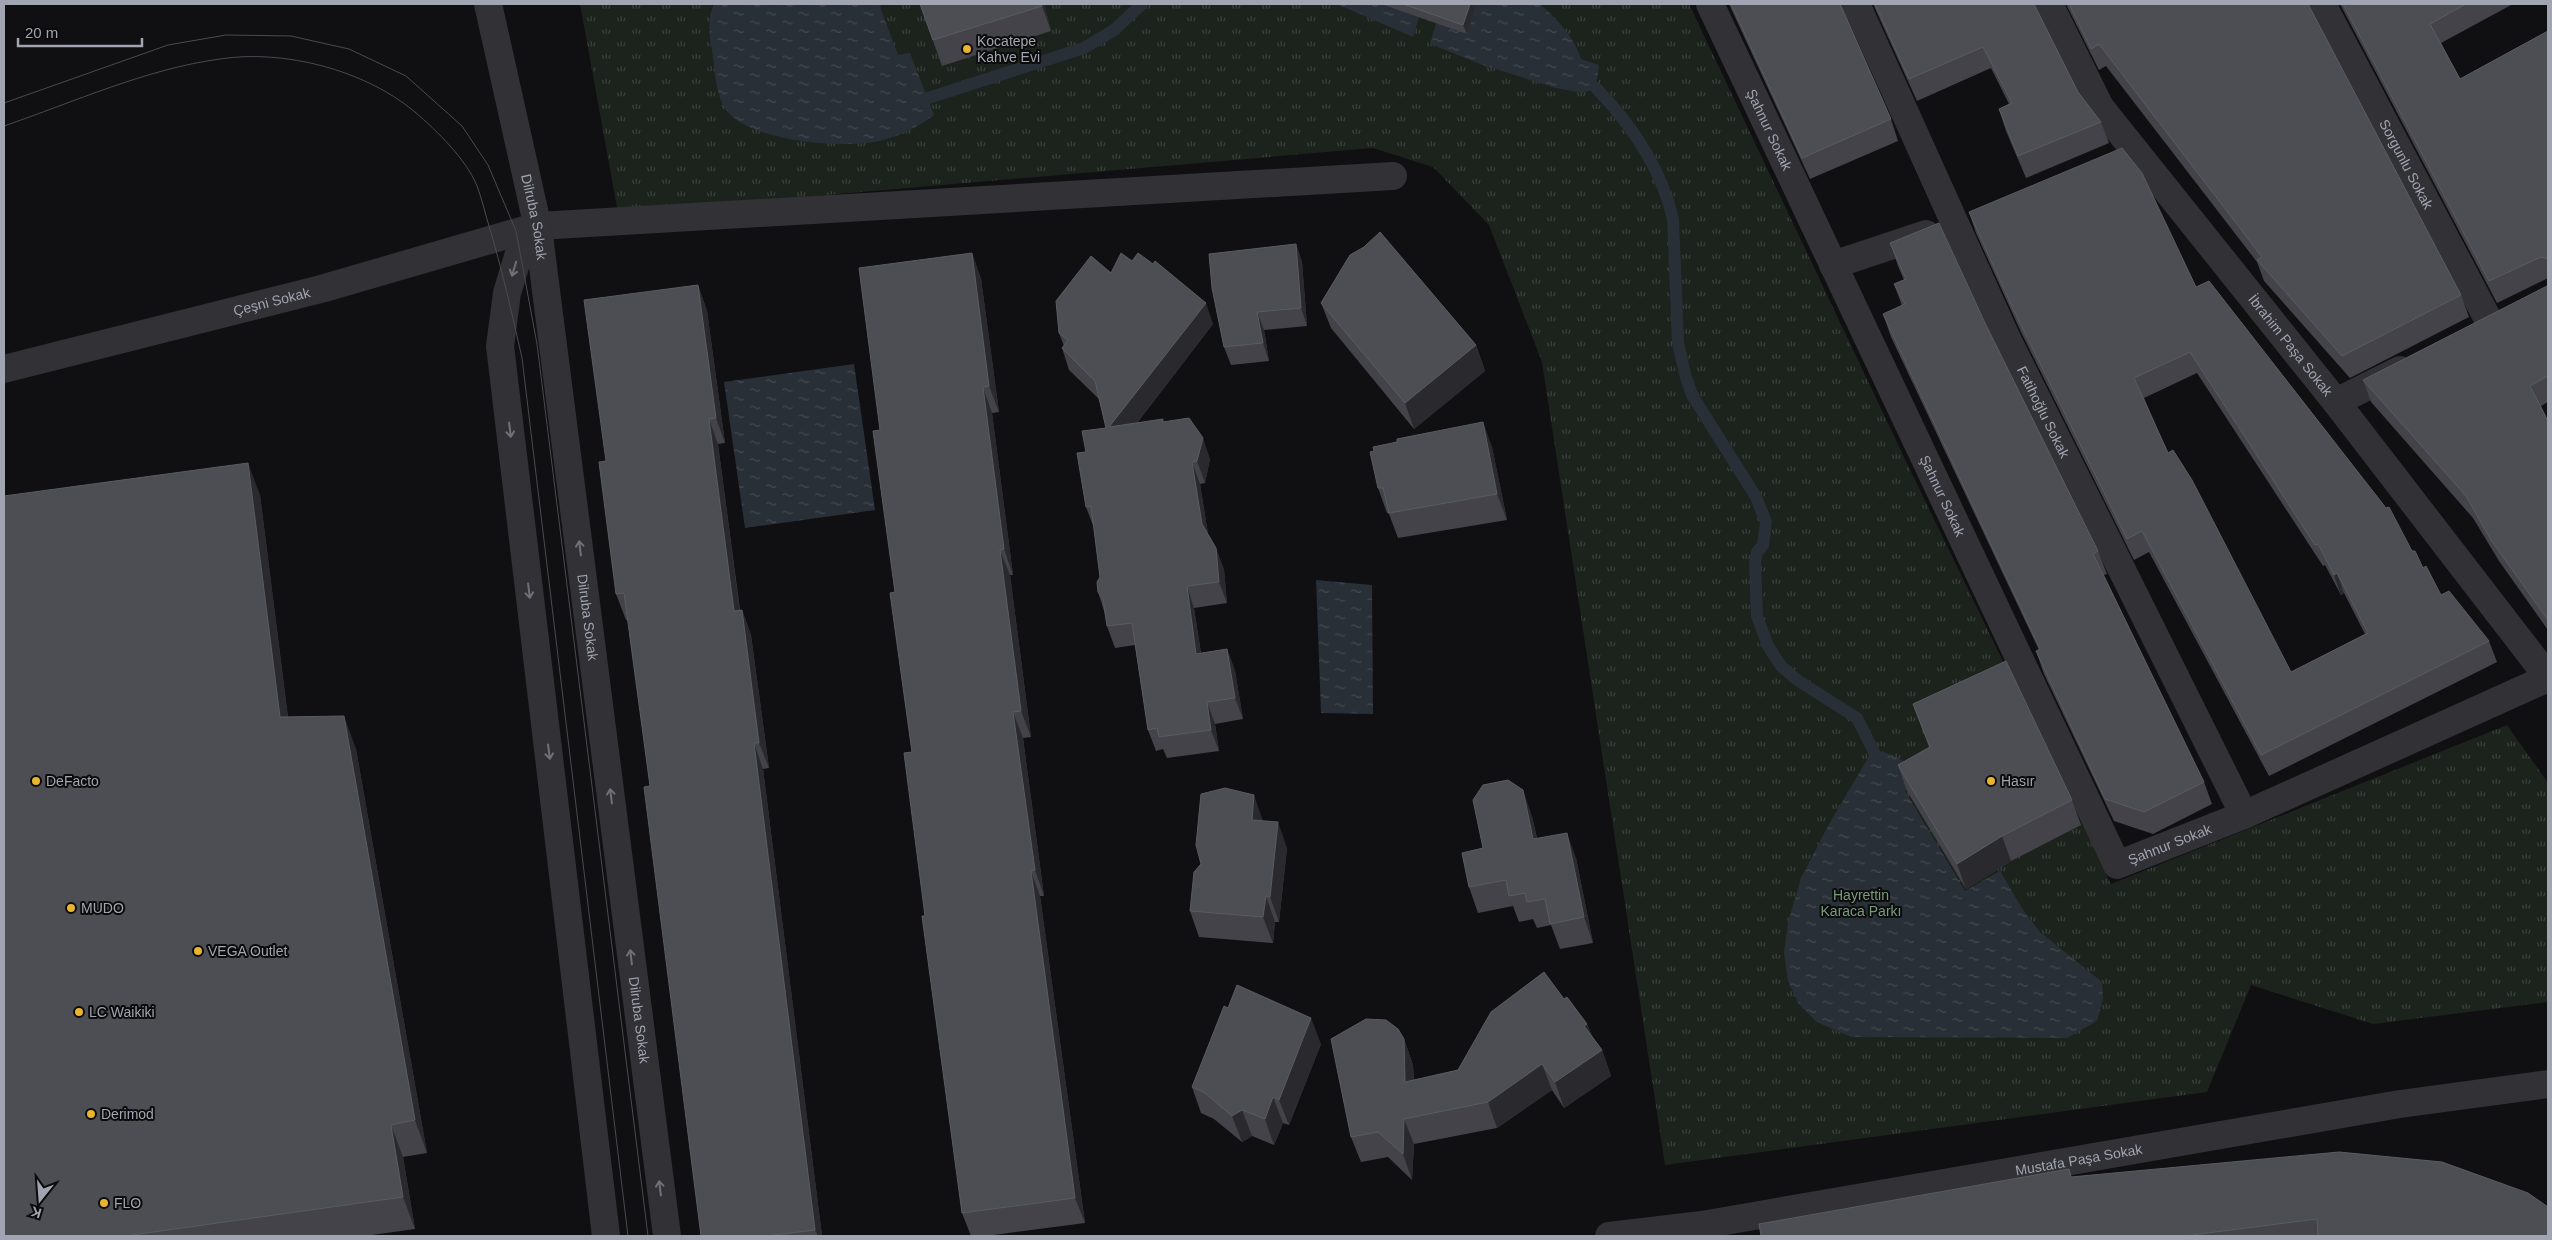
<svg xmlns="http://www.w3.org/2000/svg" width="2552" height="1240" font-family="Arial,sans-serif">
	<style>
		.park { fill: url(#park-tufts) }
		.water { fill: url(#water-ripples) }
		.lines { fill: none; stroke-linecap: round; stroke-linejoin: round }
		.stream { stroke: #292f36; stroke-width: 12 }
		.minor { stroke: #313136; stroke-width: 28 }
		.tertiary { stroke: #313136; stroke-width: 28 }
		.tram { stroke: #4a4b50; stroke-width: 1 }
		.wall { fill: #434349; fill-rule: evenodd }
		.shaded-wall { fill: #2a2a2e }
		.building { fill: #4d4e54; stroke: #5a5c63; fill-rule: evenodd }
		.oneway { stroke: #6f717a }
		.poi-dot { fill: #e9b52f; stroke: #0b0b0c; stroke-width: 2 }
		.labels { text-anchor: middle; stroke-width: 4; stroke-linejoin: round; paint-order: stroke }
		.poi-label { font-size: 14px; fill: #a1a5b1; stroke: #0b0b0c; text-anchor: start }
		.street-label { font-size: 14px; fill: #a1a5b1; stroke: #0b0b0c }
		.park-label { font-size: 14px; fill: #789c7d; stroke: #0b0b0c }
	</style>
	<defs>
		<pattern id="park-tufts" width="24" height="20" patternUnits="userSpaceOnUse" patternTransform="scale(1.25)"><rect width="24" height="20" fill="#1c231d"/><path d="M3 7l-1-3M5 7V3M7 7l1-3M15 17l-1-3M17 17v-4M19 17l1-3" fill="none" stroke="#3a403b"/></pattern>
		<pattern id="water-ripples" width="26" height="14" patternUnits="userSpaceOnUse" patternTransform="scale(1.25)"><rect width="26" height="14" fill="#292f36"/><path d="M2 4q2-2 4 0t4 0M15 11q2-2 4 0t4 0" fill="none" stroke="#454a51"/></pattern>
	</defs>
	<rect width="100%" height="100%" fill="#100f11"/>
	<path class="park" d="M580,4H1689L1912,474L2111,884L2507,725L2548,783V1002L2373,1024L2251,985L2207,1092L1665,1165L1542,362L1489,225L1433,167L1373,148L618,213Z"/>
	<g class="water">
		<path d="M714,4H879L898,55L910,53L934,115C918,127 902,135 883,140C847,150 751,142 727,111C716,97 715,72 713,56C710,35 706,24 714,4Z"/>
		<path d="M1337,4H1381L1419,17L1413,37Z"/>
		<path d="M1477,4H1540C1557,20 1574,36 1581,59L1599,65L1596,88L1583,93L1556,88L1483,65L1430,44L1436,23Z"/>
		<path d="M854,364L875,510L745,528L724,382Z"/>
		<path d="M1316,580L1372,585L1373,714L1321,713Z"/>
		<path d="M1882,751L1906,762L1927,778L1905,791L1965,891L2000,871L2023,910L2040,932L2102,982L2103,998L2097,1021L2067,1038L1851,1037L1817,1022L1798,1003L1788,981L1784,953L1788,922L1801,878L1828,826L1868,758Z"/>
	</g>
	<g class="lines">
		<g class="stream">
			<path d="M1596,88C1632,125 1661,167 1673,219L1678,343L1685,374L1692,395L1756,497L1766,522L1763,545L1757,552L1755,561L1757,616L1768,646L1781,666L1797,680L1857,718L1875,754"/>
			<path d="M928,98L1084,48L1114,30L1142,4"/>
		</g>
		<g class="minor">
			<path id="s1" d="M488,4L538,228L667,1236"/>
			<path id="s2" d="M1710,4L2117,865L2244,815L2548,678"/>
			<path id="s3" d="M1856,4L2007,339L2244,815"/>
			<path id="s4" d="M2049,4L2100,107L2336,402L2548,677"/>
			<path id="s5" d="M2322,4L2491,325"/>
			<path d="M538,226L1393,176"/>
			<path d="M538,228L520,250L507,293L500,346L606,1236"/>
			<path d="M1833,265L1926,234"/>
			<path d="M2336,402L2400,370"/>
			<path id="s6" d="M1609,1236L1702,1225L2400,1104L2548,1084"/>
		</g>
		<path class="tertiary" id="s7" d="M4,369L321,289L538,226"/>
		<g class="tram">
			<path d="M4,103L168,45L226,35L291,36L349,49L406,76L462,126L488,165L516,231L537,344L648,1236"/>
			<path d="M4,126C74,102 146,69 220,59C284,49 365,70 415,112C437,131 466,159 477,186C482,199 485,213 489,226C502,269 512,314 522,358L628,1236"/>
		</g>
	</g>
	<g class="wall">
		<path d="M920,4H1044L1051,31L942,66Z"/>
		<path d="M1381,4H1477L1467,34Z"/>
		<path d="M1729,4H1841L1891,119L1898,141L1810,179Z"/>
		<path d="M1873,4H2034L2078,92L2101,122L2109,143L2026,178L2006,131L1999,109L2009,104L1991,68L1917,101Z"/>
		<path d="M2066,4H2308L2461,295L2469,317L2350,378L2264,281L2257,262L2106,66L2099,70Z"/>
		<path d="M2340,4H2513L2441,43L2460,79L2548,31V278L2497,303Z"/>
		<path d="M1969,212L2196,287L2412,551L2441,595L2489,641L2497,662L2269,776L2149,552L2134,560L2021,332L1976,233ZM2197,373L2323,566L2325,565L2341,595L2344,593L2365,634L2291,672L2168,453L2144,398Z"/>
		<path d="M1890,243L1985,323L2098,551L2107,574L2104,575L2204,782L2212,804L2153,834L2114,821L2044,674L2036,651L2039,650L1891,337L1883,314L1902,306L1894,284L1904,280L1898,266Z"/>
		<path d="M1296,244L1302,262L1307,326L1264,330L1269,361L1231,365L1224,347Z"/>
		<path d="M972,253L981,279L999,412L992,413L1013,575H1010L1031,737L1023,738L1044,896H1040L1085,1223L986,1236H971L962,1213L925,916L912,752L895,592L880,430Z"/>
		<path d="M1111,273L1213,324L1137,423L1164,422L1210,459L1205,483L1200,484L1208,534L1216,548L1224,570L1227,603L1194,608L1201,653L1227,649L1235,671L1243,719L1215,724L1219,751L1167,758L1163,749L1156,751L1148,730L1135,645L1115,648L1107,626L1105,614L1098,592L1100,577L1094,528L1086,507V452L1106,428L1099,399L1069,370L1062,348L1064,346L1059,333Z"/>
		<path d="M698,285L707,311L725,443L718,444L740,610H742L751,635L769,768L763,769L822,1236H701L650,786L628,620H626L616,594L606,461Z"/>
		<path d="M2548,286V402L2541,406L2548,421V630L2499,561L2473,518L2371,402L2363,380Z"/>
		<path d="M1321,303L1476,345L1485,371L1414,429L1331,328Z"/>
		<path d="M1492,447L1507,520L1398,538L1389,514L1387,513L1378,488Z"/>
		<path d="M260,495L288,717L356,749L427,1153L403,1157L415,1229L365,1236H4Z"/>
		<path d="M1913,704L2072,800L2081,825L2011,861L1966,889L1907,791L1898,765L1929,747Z"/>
		<path d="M1532,816L1537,838L1576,858L1593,943L1560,949L1551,925L1537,928L1533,919L1519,922L1513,906L1478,913L1469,887Z"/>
		<path d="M1263,821L1287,848L1279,922H1275L1273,943L1199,937L1190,911L1201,864Z"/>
		<path d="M1564,999L1587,1024L1592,1036L1602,1050L1611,1076L1564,1108L1552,1090L1497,1128L1414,1144L1412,1180L1388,1157L1361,1162L1351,1137L1404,1039L1413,1065L1414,1080L1458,1070Z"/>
		<path d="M1321,1044L1289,1125L1283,1123L1274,1145L1252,1136L1242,1142L1214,1119L1201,1113L1192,1087Z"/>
		<path d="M2072,1177L2548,1236H1761Z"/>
	</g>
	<g class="shaded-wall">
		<path d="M1042,4H1044L1051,31L1042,6Z"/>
		<path d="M1470,4H1477L1467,34L1463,25Z"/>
		<path d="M1296,244L1302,262L1307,326L1301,308Z"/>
		<path d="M972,253L981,279L999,412L989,386Z"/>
		<path d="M698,285L707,311L725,443L716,418Z"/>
		<path d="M1206,303L1213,324L1117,449L1109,427Z"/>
		<path d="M1257,312L1264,330L1269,361L1263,343Z"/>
		<path d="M1476,345L1485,371L1414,429L1405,403Z"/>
		<path d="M983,387L992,413L1013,575L1004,549Z"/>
		<path d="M709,419L718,444L743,636L734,611Z"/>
		<path d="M1483,422L1492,447L1507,520L1497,494Z"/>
		<path d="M1203,438L1210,459L1205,483L1197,461Z"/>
		<path d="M1192,462L1200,484L1210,546L1202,524Z"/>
		<path d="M248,463L260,495L292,750L280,717Z"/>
		<path d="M1216,548L1224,570L1227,603L1219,582Z"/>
		<path d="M1000,550L1010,575L1031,737L1021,711Z"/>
		<path d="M2337,573L2344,593L2341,595L2334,575Z"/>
		<path d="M1187,586L1194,608L1204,675L1196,654Z"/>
		<path d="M742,610L751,635L769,768L759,743Z"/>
		<path d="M1227,649L1235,671L1243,719L1235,698Z"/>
		<path d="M1207,702L1215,724L1219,751L1211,730Z"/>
		<path d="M1013,712L1023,738L1044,896L1035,870Z"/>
		<path d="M344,716L356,749L427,1153L415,1120Z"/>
		<path d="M754,743L763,769L822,1236H818L815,1230Z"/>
		<path d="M1523,790L1532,816L1542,864L1533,839Z"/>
		<path d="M1254,795L1263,821L1261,846L1252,820Z"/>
		<path d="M1278,822L1287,848L1279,922L1270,897Z"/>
		<path d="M1567,833L1576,858L1593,943L1584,917Z"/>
		<path d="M2002,836L2011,861L1966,889L1957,864Z"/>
		<path d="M1031,871L1040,896L1085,1223L1075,1198Z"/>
		<path d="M1266,896L1275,922L1273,943L1263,917Z"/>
		<path d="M1311,1018L1321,1044L1289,1125L1279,1100Z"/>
		<path d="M1587,1024L1597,1050L1584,1026Z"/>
		<path d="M1404,1039L1413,1065L1415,1107L1405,1082Z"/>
		<path d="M1602,1050L1611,1076L1564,1108L1555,1082Z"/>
		<path d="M1542,1064L1552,1090L1497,1128L1488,1102Z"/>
		<path d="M1273,1097L1283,1123L1274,1145L1265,1119Z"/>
		<path d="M1242,1110L1252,1136L1242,1142L1232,1116Z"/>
		<path d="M1404,1119L1414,1144L1412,1180L1403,1154Z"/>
		<path d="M391,1125L403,1157L415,1229L403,1197Z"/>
	</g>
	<g class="building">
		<path d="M920,4H1042V6L933,40Z"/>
		<path d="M1403,4H1470L1463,25Z"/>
		<path d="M1731,4H1840L1891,119L1802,158Z"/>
		<path d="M1875,4H2034L2078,92L2101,122L2018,156L1999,109L2012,103L1983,47L1909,79Z"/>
		<path d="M2069,4H2308L2461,295L2342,356L2257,260L2262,257L2099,44L2091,49Z"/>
		<path d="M2343,4H2466L2430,24L2460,79L2548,31V259L2541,257L2489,281Z"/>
		<path d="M2122,148L2142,173L2196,287L2209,281L2386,508L2389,507L2412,551H2415L2423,568L2426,566L2441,595L2449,591L2489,641L2261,755L2142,531L2127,539L2014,311L1969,212ZM2190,352L2315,545L2318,544L2334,575L2337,573L2368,633L2291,672L2192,480L2173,450L2168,453L2134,378Z"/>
		<path d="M1939,223L1985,323L2098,551L2093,554L2204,782L2144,812L2105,799L2036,651L2040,649L1883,314L1905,304L1894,284L1906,279L1890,243Z"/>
		<path d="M1380,232L1476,345L1405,403L1321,303L1350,255L1364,247Z"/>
		<path d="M1296,244L1301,308L1257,312L1263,343L1224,347L1212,288L1209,254Z"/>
		<path d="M972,253L989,386L983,387L1004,549L1000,550L1021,711L1013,712L1035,870L1031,871L1075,1198L962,1213L922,916H925L904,753L912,752L890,593L895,592L873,431L880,430L859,268Z"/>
		<path d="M1121,253L1132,261L1138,253L1153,264L1155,261L1206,303L1109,427L1163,419V422L1189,418L1203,438L1197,461L1192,462L1202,524L1216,548L1219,582L1187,586L1196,654L1227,649L1235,698L1207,702L1211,730L1159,737L1157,728L1148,730L1132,623L1107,626L1103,599L1098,592L1097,582L1100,577L1091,506L1086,507L1077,453L1086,452L1082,431L1106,428L1095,381L1062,348L1068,340L1059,333L1056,301L1091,256L1111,273Z"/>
		<path d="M698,285L716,418L709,419L734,611L742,610L759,743H754L815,1230L767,1236H701L644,787L650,786L624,593L616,594L599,462L606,461L584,300Z"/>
		<path d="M2547,286H2548V376L2530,386L2548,421V620L2491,540L2466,496L2363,380Z"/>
		<path d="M1483,422L1497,494L1389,513L1383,488H1378L1370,452L1374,451L1373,447L1397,442V439Z"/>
		<path d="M248,463L280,717L344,716L415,1120L391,1125L403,1197L125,1236H4V496Z"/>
		<path d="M2006,661L2072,800L2002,836L1957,864L1898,765L1930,747L1913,704Z"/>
		<path d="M1508,780L1523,790L1533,839L1567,833L1584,917L1550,924L1545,899L1527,902L1525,893L1509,896L1506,880L1469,887L1462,853L1483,848L1473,800L1483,785Z"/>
		<path d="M1225,788L1254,795L1252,820L1278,822L1270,897L1266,896L1263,917L1190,911L1194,872L1201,864L1196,845L1201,794Z"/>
		<path d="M1544,972L1564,999L1567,997L1587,1024L1584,1026L1602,1050L1555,1082L1542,1064L1488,1102L1404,1119L1403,1154L1378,1132L1351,1137L1331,1039L1366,1019L1386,1020L1398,1029L1404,1039L1405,1082L1458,1070L1491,1012Z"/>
		<path d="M1237,985L1311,1018L1279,1100L1273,1097L1265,1119L1242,1110L1232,1116L1205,1093L1192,1087L1224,1006L1228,1008Z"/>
		<path d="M2339,1152L2442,1162L2528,1193L2548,1207V1236H2318L2317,1219L2184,1236H1761L1759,1224L2069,1169L2071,1177Z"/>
	</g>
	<defs><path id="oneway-shaft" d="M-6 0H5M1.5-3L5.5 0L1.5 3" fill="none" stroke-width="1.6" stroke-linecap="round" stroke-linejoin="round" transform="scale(1.25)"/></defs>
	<g class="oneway">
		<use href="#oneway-shaft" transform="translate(514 269) rotate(107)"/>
		<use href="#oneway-shaft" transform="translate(510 430) rotate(83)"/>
		<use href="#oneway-shaft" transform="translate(580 548) rotate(-97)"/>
		<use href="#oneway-shaft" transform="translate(529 591) rotate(83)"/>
		<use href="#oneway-shaft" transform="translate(549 752) rotate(83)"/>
		<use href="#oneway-shaft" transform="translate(611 796) rotate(-97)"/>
		<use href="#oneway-shaft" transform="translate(631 957) rotate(-97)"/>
		<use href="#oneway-shaft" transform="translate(660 1188) rotate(-97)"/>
	</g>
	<g class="poi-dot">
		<circle cx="967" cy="49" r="5"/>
		<circle cx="36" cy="781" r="5"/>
		<circle cx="1991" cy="781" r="5"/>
		<circle cx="71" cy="908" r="5"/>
		<circle cx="198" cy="951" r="5"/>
		<circle cx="79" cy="1012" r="5"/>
		<circle cx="91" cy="1114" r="5"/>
		<circle cx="104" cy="1203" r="5"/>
	</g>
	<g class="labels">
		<g class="poi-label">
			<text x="977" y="46">Kocatepe<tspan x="977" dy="16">Kahve Evi</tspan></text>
			<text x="46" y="786">DeFacto</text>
			<text x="2001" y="786">Hasır</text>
			<text x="81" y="913">MUDO</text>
			<text x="208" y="956">VEGA Outlet</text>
			<text x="89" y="1017">LC Waikiki</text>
			<text x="101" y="1119">Derimod</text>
			<text x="114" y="1208">FLO</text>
		</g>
		<g class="street-label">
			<text dy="5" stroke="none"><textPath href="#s2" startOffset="139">Şahnur Sokak</textPath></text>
			<text dy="5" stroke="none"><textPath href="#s5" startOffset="181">Sorgunlu Sokak</textPath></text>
			<text dy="5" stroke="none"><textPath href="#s1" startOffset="218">Dilruba Sokak</textPath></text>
			<text dy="5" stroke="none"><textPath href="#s7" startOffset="276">Çeşni Sokak</textPath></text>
			<text dy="5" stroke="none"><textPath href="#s4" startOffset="420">İbrahim Paşa Sokak</textPath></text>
			<text dy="5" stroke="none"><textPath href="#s3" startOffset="449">Fatihoğlu Sokak</textPath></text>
			<text dy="5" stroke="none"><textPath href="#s2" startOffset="544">Şahnur Sokak</textPath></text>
			<text dy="5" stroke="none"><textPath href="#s1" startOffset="622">Dilruba Sokak</textPath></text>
			<text dy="5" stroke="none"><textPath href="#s2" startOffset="1009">Şahnur Sokak</textPath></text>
			<text dy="5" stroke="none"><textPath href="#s1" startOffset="1028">Dilruba Sokak</textPath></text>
			<text dy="5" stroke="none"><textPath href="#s6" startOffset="476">Mustafa Paşa Sokak</textPath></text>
		</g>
		<g class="park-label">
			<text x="1861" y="900">Hayrettin<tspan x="1861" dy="16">Karaca Parkı</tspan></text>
		</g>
	</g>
	<rect width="2552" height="1240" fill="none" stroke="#a1a5b1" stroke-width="10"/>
	<g transform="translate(40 1200) rotate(197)" stroke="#0b0b0c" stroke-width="4" paint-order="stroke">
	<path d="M0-4L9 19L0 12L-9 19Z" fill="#a1a5b1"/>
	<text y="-8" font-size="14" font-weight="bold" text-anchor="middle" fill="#a1a5b1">K</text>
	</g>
	<path d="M18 38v8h124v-8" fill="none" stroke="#a1a5b1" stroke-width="2.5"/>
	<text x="25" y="38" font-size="15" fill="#a1a5b1" stroke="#0b0b0c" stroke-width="4" paint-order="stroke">20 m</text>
</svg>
